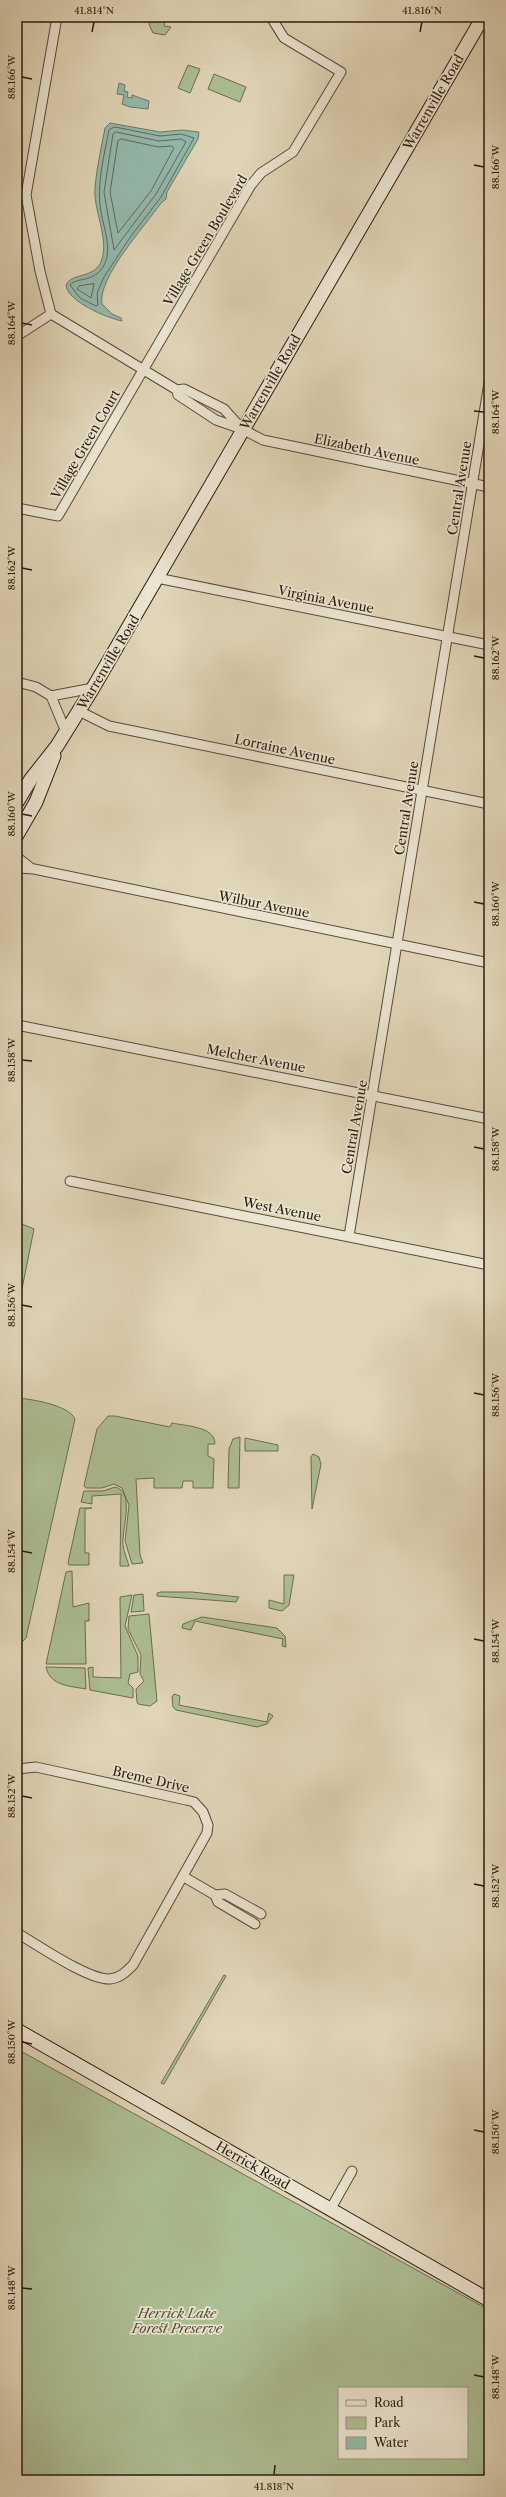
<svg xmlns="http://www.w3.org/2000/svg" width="506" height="2497" font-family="'Libre Caslon Text',serif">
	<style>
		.green { fill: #acbe93; stroke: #6b6c52; fill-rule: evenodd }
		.water { fill: #94b9ac; stroke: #6a7a6e }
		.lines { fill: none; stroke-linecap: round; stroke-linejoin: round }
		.shore { stroke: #5f6a5e; stroke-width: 1 }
		.street-casing { stroke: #584a3a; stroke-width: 11 }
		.secondary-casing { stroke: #2a1b10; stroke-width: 15 }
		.street { stroke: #ebe4d0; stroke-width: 9 }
		.secondary { stroke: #ebe4d0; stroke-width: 13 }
		.ticks { fill: none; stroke: #2a1b10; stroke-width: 1.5 }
		.labels { text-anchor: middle; stroke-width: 3.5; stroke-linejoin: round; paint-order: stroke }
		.street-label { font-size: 13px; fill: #2a1b10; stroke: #ebe4d0 }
		.park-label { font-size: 13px; font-style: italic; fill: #514c37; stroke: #ebe4d0 }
		.neatline { fill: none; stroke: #2a1b10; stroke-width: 1.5 }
		.ticks-label { font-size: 10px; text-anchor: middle; fill: #2a1b10 }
	</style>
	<rect width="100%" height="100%" fill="#e0d5b7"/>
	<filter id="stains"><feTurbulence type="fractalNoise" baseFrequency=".005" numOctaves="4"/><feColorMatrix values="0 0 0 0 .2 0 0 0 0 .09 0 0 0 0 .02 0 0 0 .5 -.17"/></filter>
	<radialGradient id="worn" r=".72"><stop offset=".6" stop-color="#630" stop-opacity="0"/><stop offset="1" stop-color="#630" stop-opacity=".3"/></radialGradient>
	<g class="green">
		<path d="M151,17H166L164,26L171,27L165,35L153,33L149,24Z"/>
		<path d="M188,65L200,69L190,93L178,88Z"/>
		<path d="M214,74L246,87L240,102L208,89Z"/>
		<path d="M17,1222L34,1229L17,1314Z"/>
		<path d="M17,1398C31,1399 69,1405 75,1419L26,1638L17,1647Z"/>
		<path d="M108,1416H115L170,1427L172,1423C185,1426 215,1426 215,1444H208V1456L214,1459L213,1488H193V1481H183L182,1488H154V1478L136,1479L140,1555L143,1563L132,1564L125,1541L129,1505L122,1488L114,1484L102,1488H86L84,1486L97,1429Z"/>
		<path d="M240,1437L239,1488H228L229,1449L233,1439Z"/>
		<path d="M245,1438L278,1445V1451H245Z"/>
		<path d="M313,1454L319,1457L321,1464L312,1509L311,1457Z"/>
		<path d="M115,1487C136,1492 121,1531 123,1545C124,1552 127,1559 129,1566H120L121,1494L92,1496V1504L81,1502L84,1491H103Z"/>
		<path d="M80,1508H92L85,1509V1553H89V1565H69L68,1563Z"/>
		<path d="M72,1571L73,1607L89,1603V1621H85L86,1664H46L66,1572Z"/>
		<path d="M284,1575H294L289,1605L282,1611L269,1608V1600L284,1604Z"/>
		<path d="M192,1592L239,1597L236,1602L157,1596V1593L161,1592Z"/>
		<path d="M143,1594L144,1611L131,1612L134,1595Z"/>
		<path d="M132,1595L125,1626L138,1656V1672L130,1674L128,1683L133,1688V1698L90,1690L88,1668L93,1667V1677L121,1678L120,1597Z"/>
		<path d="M149,1614L157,1701L150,1706L138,1704L137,1702L136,1689L144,1681L140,1674L141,1655L128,1629L129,1616Z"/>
		<path d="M202,1617L277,1628L285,1636L286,1647L282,1646L283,1639L195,1621L191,1630L182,1628L183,1624Z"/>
		<path d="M46,1667L85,1668L86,1689C70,1686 50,1686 46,1667Z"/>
		<path d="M174,1694L180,1696L179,1705L267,1722L269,1713L273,1716L267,1724L257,1727L176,1710L173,1707L172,1697Z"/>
		<path d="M224,1975L226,1976L164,2084L161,2083Z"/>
		<path d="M17,2049L489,2310V2480H17ZM339,2388H467V2458H339Z"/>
	</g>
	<g class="water">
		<path d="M119,83L125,85L124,91L128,92L127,97L132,98V95L149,101L148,109L130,107L122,104L124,95L117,94Z"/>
		<path d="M110,123L160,132L182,130L199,132L198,139L167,192L166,199L161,203C146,225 97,278 102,304L112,314L121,318L122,321C107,318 69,302 66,286C69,272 96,280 102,259C108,239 96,215 95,195C94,180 102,144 105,128Z"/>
	</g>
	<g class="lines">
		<g class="shore">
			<path d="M115,127L160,136L181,134L194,138L161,197L131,236L104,277L97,293L98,305L96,306L80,298L70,285C76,277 93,283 103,267C113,251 104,229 101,212C96,186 104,156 109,130Z"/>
			<path d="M116,132L159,141L181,139L186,142L156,194L114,250L104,192L113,134Z"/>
			<path d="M121,139L158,147L172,146L174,148L151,191L118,233L110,192L118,141Z"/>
			<path d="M94,284L91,298L77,289L79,286Z"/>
		</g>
		<g class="street-casing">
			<g id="street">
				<path d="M57,17L26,195L40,271L51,314L177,390L184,389L224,409L242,429"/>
				<path d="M17,336L51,314"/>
				<path d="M177,390L178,395L216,420L242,429L263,440L489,487"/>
				<path d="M17,508L58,516L251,185L261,173L293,152L341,72L284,38L271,17"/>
				<path d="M157,578L489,645"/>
				<path d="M17,682L36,687L51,696L66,732"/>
				<path d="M51,696L93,688"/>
				<path d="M79,711L109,726L489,804"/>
				<path d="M17,857L31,868"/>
				<path d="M17,868L34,869L489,963"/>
				<path d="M17,1025L489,1119"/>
				<path d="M70,1181L489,1265"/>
				<path d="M349,1236L489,383"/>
				<path d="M17,1769L36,1767L186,1800L194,1802L203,1812L208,1825L207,1833L133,1965C126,1972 120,1978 110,1979C88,1980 38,1945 17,1933"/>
				<path d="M184,1877L215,1895L225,1894L261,1914"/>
				<path d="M215,1895L218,1902L255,1924"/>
				<path d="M330,2210L352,2171"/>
			</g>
		</g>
		<g class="secondary-casing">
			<g id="secondary">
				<path d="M17,802L31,779L57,746L93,688L483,17"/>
				<path d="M17,835L36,802L54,756"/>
				<path d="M17,2030L489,2300"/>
			</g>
		</g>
		<use href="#street" class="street"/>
		<use href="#secondary" class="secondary"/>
	</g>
	<path class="ticks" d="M92,32L94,22M420,32L422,22M22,77L32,79M474,165L484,167M22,323L32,325M474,411L484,412M22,568L32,570M474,656L484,658M22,814L32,816M474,902L484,904M22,1060L32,1061M474,1147L484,1149M22,1305L32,1307M474,1393L484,1395M22,1551L32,1553M474,1639L484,1641M22,1796L32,1798M474,1884L484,1886M22,2042L32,2044M474,2130L484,2132M22,2288L32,2289M474,2375L484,2377M274,2475L275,2465"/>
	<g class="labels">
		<g class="street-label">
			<text transform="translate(433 102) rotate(-60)" y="5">Warrenville Road</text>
			<text transform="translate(205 240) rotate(-59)" y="5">Village Green Boulevard</text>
			<text transform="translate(270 382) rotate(-60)" y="5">Warrenville Road</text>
			<text transform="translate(85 444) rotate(-60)" y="5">Village Green Court</text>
			<text transform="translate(367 449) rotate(12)" y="5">Elizabeth Avenue</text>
			<text transform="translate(459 488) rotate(-81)" y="5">Central Avenue</text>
			<text transform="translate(326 599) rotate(11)" y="5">Virginia Avenue</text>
			<text transform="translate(108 662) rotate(-59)" y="5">Warrenville Road</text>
			<text transform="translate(285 749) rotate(12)" y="5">Lorraine Avenue</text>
			<text transform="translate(406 808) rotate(-81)" y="5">Central Avenue</text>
			<text transform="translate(264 904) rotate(11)" y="5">Wilbur Avenue</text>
			<text transform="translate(256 1058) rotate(11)" y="5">Melcher Avenue</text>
			<text transform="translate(354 1127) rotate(-80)" y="5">Central Avenue</text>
			<text transform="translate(282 1209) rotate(11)" y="5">West Avenue</text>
			<text transform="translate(151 1779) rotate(13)" y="5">Breme Drive</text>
			<text transform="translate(253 2165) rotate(30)" y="5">Herrick Road</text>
		</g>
		<g class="park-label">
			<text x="177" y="2318">Herrick Lake<tspan x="177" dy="15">Forest Preserve</tspan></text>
		</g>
	</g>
	<rect width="506" height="2497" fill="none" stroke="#e0d5b7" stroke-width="44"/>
	<rect x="338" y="2387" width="130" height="72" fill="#ebe4d0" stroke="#9e9483"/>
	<rect x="346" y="2400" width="20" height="6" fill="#ebe4d0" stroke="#9e9483"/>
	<text x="374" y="2407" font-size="12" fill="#2a1b10">Road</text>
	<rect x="346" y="2417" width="20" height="12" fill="#acbe93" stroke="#9e9483"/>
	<text x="374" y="2427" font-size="12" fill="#2a1b10">Park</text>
	<rect x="346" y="2437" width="20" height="12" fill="#94b9ac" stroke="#9e9483"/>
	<text x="374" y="2447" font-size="12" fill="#2a1b10">Water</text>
	<rect x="22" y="22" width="462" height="2453" class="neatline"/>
	<g class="ticks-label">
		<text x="94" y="14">41.814°N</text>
		<text x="422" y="14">41.816°N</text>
		<text transform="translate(11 77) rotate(-90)" y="4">88.166°W</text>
		<text transform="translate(495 167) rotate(-90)" y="4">88.166°W</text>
		<text transform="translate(11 323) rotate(-90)" y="4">88.164°W</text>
		<text transform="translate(495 412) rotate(-90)" y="4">88.164°W</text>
		<text transform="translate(11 568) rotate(-90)" y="4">88.162°W</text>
		<text transform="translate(495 658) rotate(-90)" y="4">88.162°W</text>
		<text transform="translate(11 814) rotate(-90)" y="4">88.160°W</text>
		<text transform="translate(495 904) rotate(-90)" y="4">88.160°W</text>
		<text transform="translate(11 1060) rotate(-90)" y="4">88.158°W</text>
		<text transform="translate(495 1149) rotate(-90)" y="4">88.158°W</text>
		<text transform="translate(11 1305) rotate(-90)" y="4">88.156°W</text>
		<text transform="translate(495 1395) rotate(-90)" y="4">88.156°W</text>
		<text transform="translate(11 1551) rotate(-90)" y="4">88.154°W</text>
		<text transform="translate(495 1641) rotate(-90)" y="4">88.154°W</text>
		<text transform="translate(11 1796) rotate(-90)" y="4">88.152°W</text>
		<text transform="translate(495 1886) rotate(-90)" y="4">88.152°W</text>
		<text transform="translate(11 2042) rotate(-90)" y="4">88.150°W</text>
		<text transform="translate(495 2132) rotate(-90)" y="4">88.150°W</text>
		<text transform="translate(11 2288) rotate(-90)" y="4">88.148°W</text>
		<text transform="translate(495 2377) rotate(-90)" y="4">88.148°W</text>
		<text x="274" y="2490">41.818°N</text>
	</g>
	<rect width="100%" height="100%" filter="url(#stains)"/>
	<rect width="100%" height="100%" fill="url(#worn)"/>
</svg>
